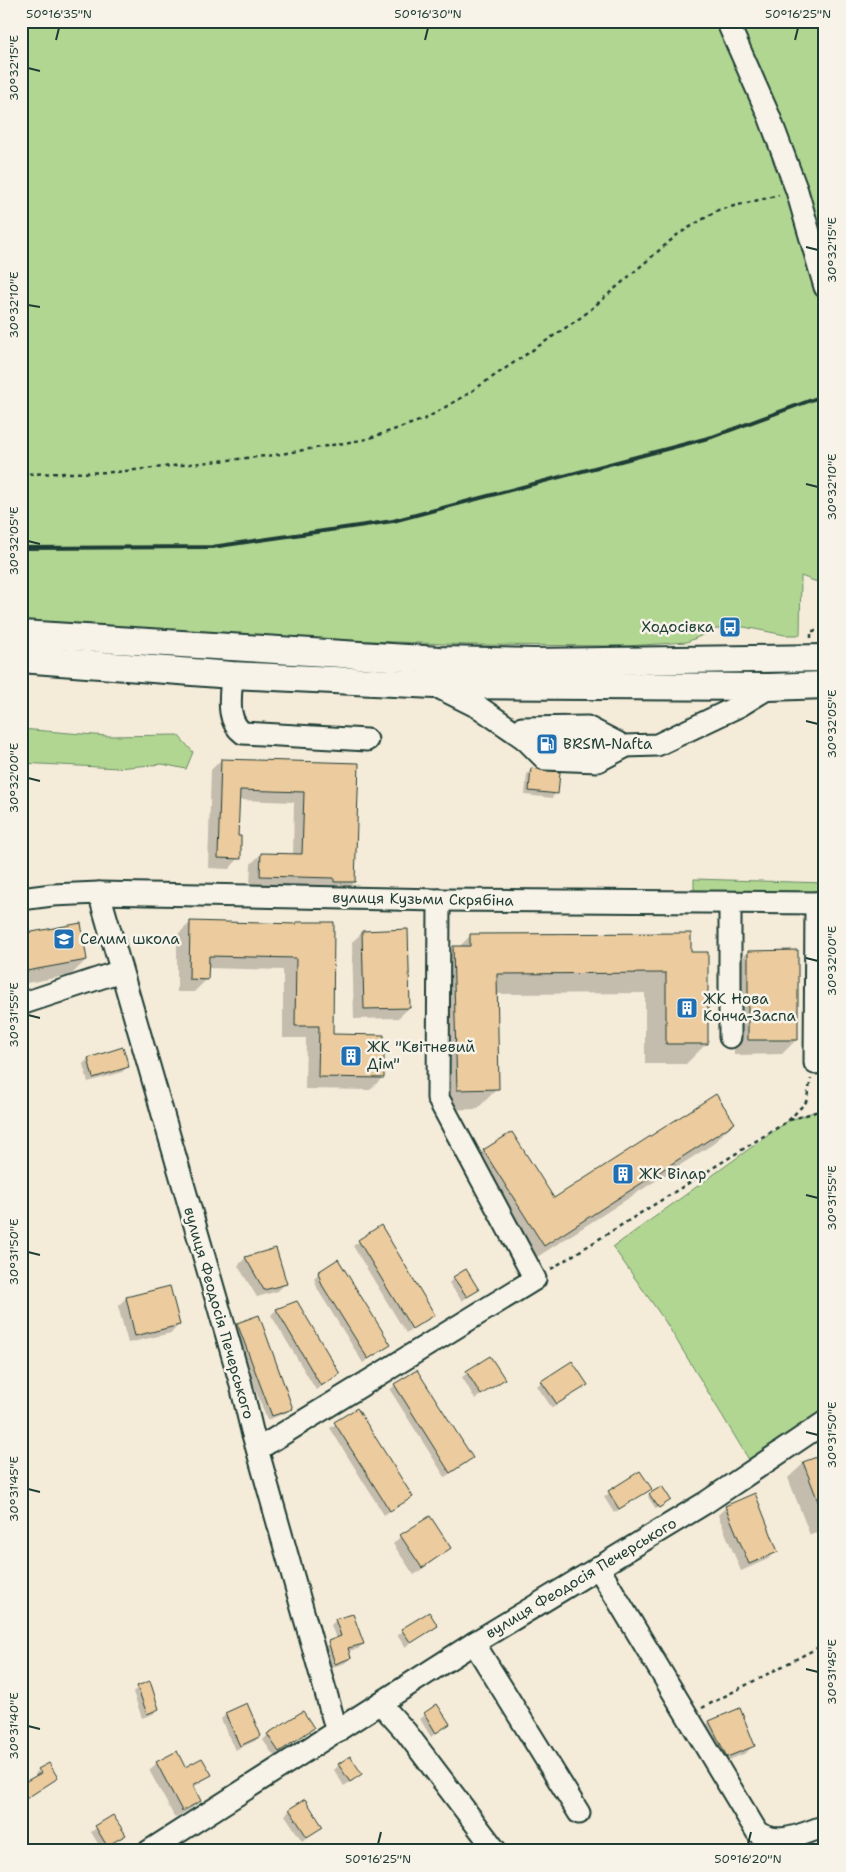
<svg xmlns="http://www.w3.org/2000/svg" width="846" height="1872" font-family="'Shantell Sans',sans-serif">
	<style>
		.green { fill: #b1d692; stroke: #688a63 }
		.shadow { fill: #0003 }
		.building { fill: #eccb9e; stroke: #1f3d34 }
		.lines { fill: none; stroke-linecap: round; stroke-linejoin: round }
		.minor-casing { stroke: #1f3d34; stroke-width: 25 }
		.major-casing { stroke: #1f3d34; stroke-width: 30 }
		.path { stroke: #1f3d34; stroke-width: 2.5; stroke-dasharray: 4 4; stroke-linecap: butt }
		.minor { stroke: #f7f3e8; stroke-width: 21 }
		.major { stroke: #f7f3e8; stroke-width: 26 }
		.rail { stroke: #1f3d34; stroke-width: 4 }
		.ticks { fill: none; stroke: #1f3d34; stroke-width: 2 }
		.labels { text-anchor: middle; stroke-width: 5; stroke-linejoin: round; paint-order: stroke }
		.poi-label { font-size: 15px; fill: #1f3d34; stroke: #f7f3e8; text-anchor: start }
		.street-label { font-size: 15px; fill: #1f3d34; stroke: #f7f3e8 }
		.neatline { fill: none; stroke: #1f3d34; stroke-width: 2 }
		.ticks-label { font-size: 12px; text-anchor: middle; fill: #1f3d34 }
	</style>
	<rect width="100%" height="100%" fill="#f5ebd9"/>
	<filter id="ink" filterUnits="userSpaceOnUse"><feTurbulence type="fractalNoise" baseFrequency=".02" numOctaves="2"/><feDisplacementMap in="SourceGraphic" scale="10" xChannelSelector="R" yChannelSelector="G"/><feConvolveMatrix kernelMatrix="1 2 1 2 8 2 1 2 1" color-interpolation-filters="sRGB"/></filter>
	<g filter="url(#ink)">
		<g class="green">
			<path d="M21,21H825V585L801,576L800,635H785L744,627L716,629L687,642L628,646L470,645L245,636L21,620Z"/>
			<path d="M21,729L107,736L178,735L193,752L186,769L162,764L118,768L21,763Z"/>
			<path d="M694,879L825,883V894H694Z"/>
			<path d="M822,1109H825V1422L754,1468L665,1321L613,1247L788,1121Z"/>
		</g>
		<g class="shadow">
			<path d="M221,760L358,764L354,882L344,892L250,886L251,864L261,854L293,855L294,802L238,800L237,837L239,858L229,869L208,868L211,770Z"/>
			<path d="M532,769L556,793L552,798L525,795L527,774Z"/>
			<path d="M190,923L294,925L296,923L332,1035L383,1077L370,1090L305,1089L306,1038H283V970L207,968V979L194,992H177V935Z"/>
			<path d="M363,932L409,1008L398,1018L354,1019L352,942Z"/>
			<path d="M21,935L86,960L71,975L21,984Z"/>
			<path d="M471,935L690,953L707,1043L686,1064H645V993L496,994L498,1088L477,1109L437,1110L433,968L454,947H459Z"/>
			<path d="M748,952L797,1039L782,1054L734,1055L733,967Z"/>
			<path d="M88,1059L127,1067L122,1072L88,1082L83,1064Z"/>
			<path d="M733,1123L713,1144L523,1266L463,1172L484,1151L511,1134L553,1200Z"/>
			<path d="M380,1227L433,1315L406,1333L353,1246Z"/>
			<path d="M276,1249L285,1284L278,1291L257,1297L238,1266L245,1258Z"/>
			<path d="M319,1273L389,1344L384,1349L363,1363L318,1290L314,1278Z"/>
			<path d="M454,1278L477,1290L462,1301L449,1283Z"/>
			<path d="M169,1287L179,1325L171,1333L128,1343L118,1306L126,1298Z"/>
			<path d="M296,1303L339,1374L316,1390L271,1315L276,1310Z"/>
			<path d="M238,1324L291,1408L286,1413L267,1420L233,1329Z"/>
			<path d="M490,1357L504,1379L475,1399L462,1377Z"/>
			<path d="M542,1382L586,1385L552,1408L537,1386Z"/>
			<path d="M395,1385L471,1458L466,1463L445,1477L390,1390Z"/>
			<path d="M357,1410L411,1497L384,1515L330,1428Z"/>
			<path d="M825,1455V1530L810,1535L788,1478L804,1463Z"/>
			<path d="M640,1472L651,1489L614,1513L604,1497Z"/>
			<path d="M650,1495L670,1500L656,1509L648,1497Z"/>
			<path d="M726,1507L776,1551L768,1559L741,1571L718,1515Z"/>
			<path d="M401,1536L450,1548L414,1575L393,1544Z"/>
			<path d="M428,1614L436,1626L405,1647L397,1635Z"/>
			<path d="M336,1620L363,1644L358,1649L348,1651L350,1658L345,1663L330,1668L324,1647L336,1639L331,1625Z"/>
			<path d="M138,1687L158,1709L153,1714L142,1718L133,1692Z"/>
			<path d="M437,1706L449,1723L431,1737L420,1719Z"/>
			<path d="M740,1709L754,1745L746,1753L719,1764L702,1729L709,1722Z"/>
			<path d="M226,1714L260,1736L255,1741L235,1750L221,1719Z"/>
			<path d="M313,1728L274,1756L263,1740L268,1735Z"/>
			<path d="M157,1763L210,1775L193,1788L200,1801L192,1808L175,1818L149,1770Z"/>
			<path d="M339,1765L356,1778L344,1786L334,1770Z"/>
			<path d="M38,1771L43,1779L57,1778L21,1802V1786L37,1776L35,1774Z"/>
			<path d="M290,1810L321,1827L302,1841L285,1815Z"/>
			<path d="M113,1817L124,1835L102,1850L91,1832Z"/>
			<path d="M249,1843L254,1851H235Z"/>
		</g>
		<g class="building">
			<path d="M221,759L359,763L355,882H334V878L260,876L261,853L302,854L304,792L240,790L238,836H241V859L218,858Z"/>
			<path d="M531,768L560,772L558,794L529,791Z"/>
			<path d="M190,921L296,924V922H334L333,1034L384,1035V1078L318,1077L319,1026H295L296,958L209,956L208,980L189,979Z"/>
			<path d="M81,923L87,960L21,972V934Z"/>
			<path d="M408,929L410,1008L364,1009L362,931Z"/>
			<path d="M691,933V952H708V1044H666V973L497,974L499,1089L457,1090L453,946H470V934Z"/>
			<path d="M798,950V1040H748V951Z"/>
			<path d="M123,1047L129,1067L93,1078L88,1058Z"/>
			<path d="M716,1094L735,1123L544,1246L483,1150L512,1132L554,1198Z"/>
			<path d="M381,1225L435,1315L412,1329L358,1240Z"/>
			<path d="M276,1248L287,1284L264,1290L245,1257Z"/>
			<path d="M338,1259L391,1345L368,1359L322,1285L318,1272Z"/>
			<path d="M466,1269L479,1290L467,1297L453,1277Z"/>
			<path d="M170,1286L180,1325L135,1336L126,1297Z"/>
			<path d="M297,1301L340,1374L321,1386L276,1309Z"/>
			<path d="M259,1315L293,1409L272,1416L237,1323Z"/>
			<path d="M490,1356L505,1379L481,1395L466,1371Z"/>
			<path d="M572,1361L588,1385L557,1404L541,1381Z"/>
			<path d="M417,1370L473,1458L450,1473L394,1384Z"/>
			<path d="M357,1408L413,1497L390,1511L334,1422Z"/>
			<path d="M825,1454V1516L824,1517L803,1462Z"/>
			<path d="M640,1471L652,1489L619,1509L608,1491Z"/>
			<path d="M662,1486L671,1500L659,1508L649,1494Z"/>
			<path d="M755,1493L778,1552L749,1564L725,1506Z"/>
			<path d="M430,1516L451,1548L422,1568L400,1535Z"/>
			<path d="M429,1612L438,1626L411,1643L401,1629Z"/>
			<path d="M353,1614L364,1644L348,1648L351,1658L335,1664L328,1641L341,1636L335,1619Z"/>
			<path d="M150,1681L159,1709L147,1714L137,1686Z"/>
			<path d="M247,1703L261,1736L240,1746L225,1713Z"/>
			<path d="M437,1704L450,1724L436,1733L424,1713Z"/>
			<path d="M740,1708L755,1746L727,1757L709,1721Z"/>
			<path d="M303,1711L314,1728L279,1752L267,1734Z"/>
			<path d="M177,1751L185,1767L202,1758L212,1775L193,1785L201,1801L182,1811L156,1762Z"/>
			<path d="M350,1756L362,1774L350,1782L338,1764Z"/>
			<path d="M49,1763L58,1778L21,1802V1784L41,1773L38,1769Z"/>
			<path d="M305,1799L323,1827L307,1837L289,1809Z"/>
			<path d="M113,1815L126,1835L107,1846L95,1826Z"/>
		</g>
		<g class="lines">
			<g class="minor-casing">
				<g id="minor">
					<path d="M727,21L769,116L797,191L825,287"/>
					<path d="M232,675C231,695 225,720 243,733L367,740"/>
					<path d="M436,686L480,708L525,739L562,744L625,746L657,745L739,706L770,687"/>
					<path d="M522,728L587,727L618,743"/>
					<path d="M525,739L545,759L598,761L623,748"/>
					<path d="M99,893L240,1381L252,1431L337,1732"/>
					<path d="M21,899L52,895L99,893L439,900L825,903"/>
					<path d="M730,903V1037"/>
					<path d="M21,1004L121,971"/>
					<path d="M815,1063L816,903"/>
					<path d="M258,1449L535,1279L438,1098L439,900"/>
					<path d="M598,1567L757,1832C779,1847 802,1834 825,1826"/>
					<path d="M474,1643L579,1813"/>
					<path d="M380,1703L406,1732L496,1851"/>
					<path d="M149,1851L474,1643L705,1503L825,1422"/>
				</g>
			</g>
			<g class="major-casing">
				<g id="major">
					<path d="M21,634L439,660L534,662L825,658"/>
					<path d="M21,659L232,675L434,685L770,687L825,685"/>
				</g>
			</g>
			<g class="path">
				<path d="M21,474L116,472L275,455L367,439L425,419L466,395L583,316L677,235L718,210L779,195"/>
				<path d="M811,638V631H825"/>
				<path d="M790,1120L825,1109"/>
				<path d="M551,1269L788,1121L806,1102L811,1079"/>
				<path d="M702,1708L825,1644"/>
			</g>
			<use href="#minor" class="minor"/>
			<use href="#major" class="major"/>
			<path class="rail" d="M21,548L212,547L393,521L712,437L825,395"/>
		</g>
	</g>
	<path class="ticks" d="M56,40L59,28M425,40L428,28M795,40L798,28M28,68L40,71M806,247L818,250M28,305L40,307M806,484L818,487M28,541L40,544M806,721L818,724M28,778L40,781M806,958L818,961M28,1015L40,1018M806,1195L818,1198M28,1252L40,1255M806,1432L818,1435M28,1489L40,1492M806,1669L818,1672M28,1726L40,1729M378,1844L381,1832M748,1844L751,1832"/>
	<defs>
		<g id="bus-square" transform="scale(1.125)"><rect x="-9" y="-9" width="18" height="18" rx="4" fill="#1f6fb2" stroke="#f7f3e8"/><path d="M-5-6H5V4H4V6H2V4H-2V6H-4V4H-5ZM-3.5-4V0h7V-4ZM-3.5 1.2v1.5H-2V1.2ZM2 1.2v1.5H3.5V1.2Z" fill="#fff"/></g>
		<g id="fuel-square" transform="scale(1.125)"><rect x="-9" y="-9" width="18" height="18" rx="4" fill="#1f6fb2" stroke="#f7f3e8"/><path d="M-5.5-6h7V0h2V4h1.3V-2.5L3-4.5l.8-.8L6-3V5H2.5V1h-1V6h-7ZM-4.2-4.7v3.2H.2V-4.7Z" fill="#fff"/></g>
		<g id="school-square" transform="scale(1.125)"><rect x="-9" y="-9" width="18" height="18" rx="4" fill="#1f6fb2" stroke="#f7f3e8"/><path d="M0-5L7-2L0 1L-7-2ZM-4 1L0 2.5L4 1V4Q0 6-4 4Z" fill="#fff"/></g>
		<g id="building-square" transform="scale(1.125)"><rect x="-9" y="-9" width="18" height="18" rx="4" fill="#1f6fb2" stroke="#f7f3e8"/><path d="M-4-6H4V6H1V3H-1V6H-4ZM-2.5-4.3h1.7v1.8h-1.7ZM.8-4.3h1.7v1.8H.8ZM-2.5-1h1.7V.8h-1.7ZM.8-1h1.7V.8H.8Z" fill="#fff"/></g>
	</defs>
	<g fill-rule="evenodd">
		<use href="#bus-square" x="730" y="627"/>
		<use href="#fuel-square" x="547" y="744"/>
		<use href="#school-square" x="64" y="939"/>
		<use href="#building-square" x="687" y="1008"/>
		<use href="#building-square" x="351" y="1056"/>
		<use href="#building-square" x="623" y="1174"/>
	</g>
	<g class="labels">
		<g class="poi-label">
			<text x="714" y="632" text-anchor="end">Ходосівка</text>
			<text x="563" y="749">BRSM-Nafta</text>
			<text x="80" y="944">Селим школа</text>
			<text x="703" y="1004">ЖК Нова<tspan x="703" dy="17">Конча-Заспа</tspan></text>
			<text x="367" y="1052">ЖК "Квітневий<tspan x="367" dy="17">Дім"</tspan></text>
			<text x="639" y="1179">ЖК Вілар</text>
		</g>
		<g class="street-label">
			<text transform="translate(423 899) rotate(1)" y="5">вулиця Кузьми Скрябіна</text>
			<text transform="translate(219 1313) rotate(74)" y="5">вулиця Феодосія Печерського</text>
			<text transform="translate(581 1578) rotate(-31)" y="5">вулиця Феодосія Печерського</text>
		</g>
	</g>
	<rect width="846" height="1872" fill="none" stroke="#f7f3e8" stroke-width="55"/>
	<rect x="28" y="28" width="790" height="1816" class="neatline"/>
	<g class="ticks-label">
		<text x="59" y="18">50°16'35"N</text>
		<text x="428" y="18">50°16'30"N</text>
		<text x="798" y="18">50°16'25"N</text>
		<text transform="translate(14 68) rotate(-90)" y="4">30°32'15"E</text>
		<text transform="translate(832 250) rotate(-90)" y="4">30°32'15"E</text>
		<text transform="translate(14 305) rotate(-90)" y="4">30°32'10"E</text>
		<text transform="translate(832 487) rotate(-90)" y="4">30°32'10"E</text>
		<text transform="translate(14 541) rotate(-90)" y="4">30°32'05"E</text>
		<text transform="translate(832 724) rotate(-90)" y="4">30°32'05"E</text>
		<text transform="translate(14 778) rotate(-90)" y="4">30°32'00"E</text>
		<text transform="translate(832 961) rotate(-90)" y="4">30°32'00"E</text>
		<text transform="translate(14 1015) rotate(-90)" y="4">30°31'55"E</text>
		<text transform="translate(832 1198) rotate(-90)" y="4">30°31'55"E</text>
		<text transform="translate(14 1252) rotate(-90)" y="4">30°31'50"E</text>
		<text transform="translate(832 1435) rotate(-90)" y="4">30°31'50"E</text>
		<text transform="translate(14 1489) rotate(-90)" y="4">30°31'45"E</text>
		<text transform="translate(832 1672) rotate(-90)" y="4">30°31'45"E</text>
		<text transform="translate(14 1726) rotate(-90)" y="4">30°31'40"E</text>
		<text x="378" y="1863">50°16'25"N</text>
		<text x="748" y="1863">50°16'20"N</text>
	</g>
</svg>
